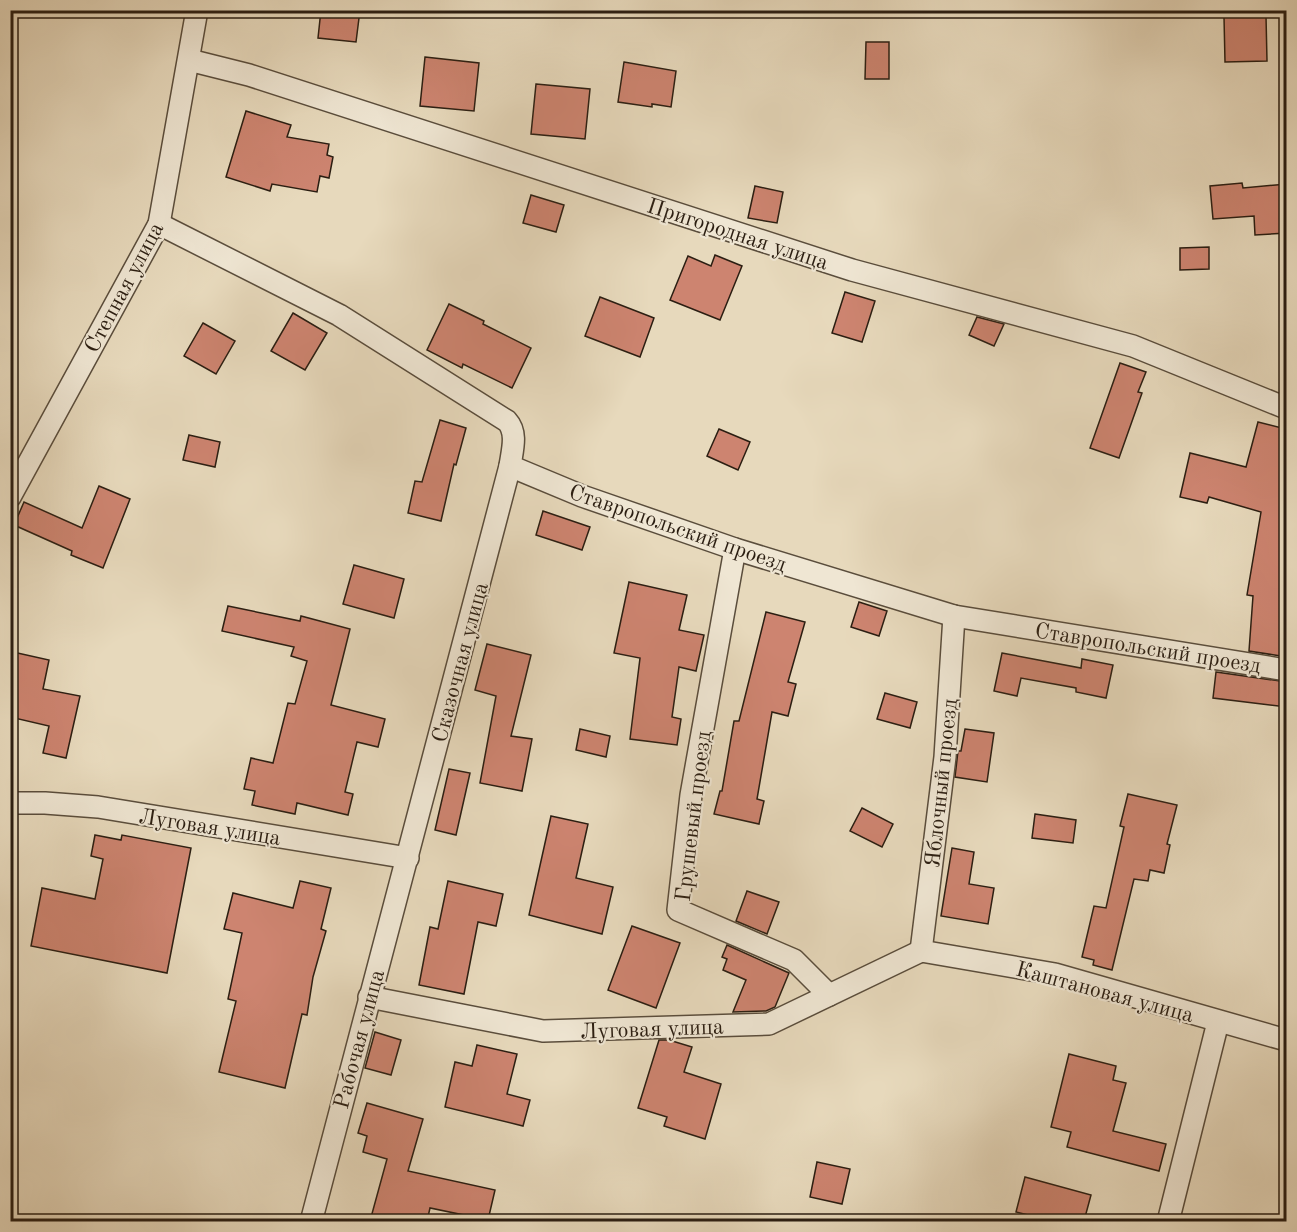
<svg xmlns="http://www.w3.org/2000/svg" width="1297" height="1232" font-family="'Old Standard TT',serif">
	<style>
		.building { fill: #cd8470; stroke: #2b1e12; stroke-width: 1.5 }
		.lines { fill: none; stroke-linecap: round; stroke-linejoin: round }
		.street-casing { stroke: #5a4d3c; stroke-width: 24 }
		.street { stroke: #efe6d3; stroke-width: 21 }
		.labels { text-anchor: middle; stroke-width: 4.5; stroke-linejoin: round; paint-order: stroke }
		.street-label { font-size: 22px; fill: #2b1e12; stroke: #efe6d3 }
	</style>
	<rect width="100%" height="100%" fill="#e7d9bc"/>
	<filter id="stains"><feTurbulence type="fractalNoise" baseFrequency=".00333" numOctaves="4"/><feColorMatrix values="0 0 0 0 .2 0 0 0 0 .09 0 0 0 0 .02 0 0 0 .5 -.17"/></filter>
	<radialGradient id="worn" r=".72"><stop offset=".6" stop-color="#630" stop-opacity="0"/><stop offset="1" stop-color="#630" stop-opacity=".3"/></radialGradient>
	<g class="building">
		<path d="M321,10H360L356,42L318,38Z"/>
		<path d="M1266,16L1267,61L1225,62L1224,17Z"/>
		<path d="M866,42H889V79H865Z"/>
		<path d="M425,57L479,63L474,111L420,106Z"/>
		<path d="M624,62L676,71L671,107L652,104V107L618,102Z"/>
		<path d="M536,84L590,89L585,139L531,134Z"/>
		<path d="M246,111L291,125L287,137L329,144L327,155L333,157L329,178L320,176L317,192L272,184L270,191L226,177Z"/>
		<path d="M1242,183L1243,188L1287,184V233L1255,235L1254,216L1213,219L1210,186Z"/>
		<path d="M755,186L783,192L777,223L748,218Z"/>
		<path d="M531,195L564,205L556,232L523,223Z"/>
		<path d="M1209,247V269L1180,270V248Z"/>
		<path d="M715,255L742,266L720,320L670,300L688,256L711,266Z"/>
		<path d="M845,292L875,301L862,342L832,333Z"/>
		<path d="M600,297L654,318L640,357L585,336Z"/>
		<path d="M449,304L484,321L483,324L531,348L512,388L463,364L462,368L427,350Z"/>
		<path d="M293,313L327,333L305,370L271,351Z"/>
		<path d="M977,317L1004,324L994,346L969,335Z"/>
		<path d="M203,323L235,341L216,374L184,356Z"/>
		<path d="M1120,363L1146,372L1138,392L1142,393L1119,458L1090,448Z"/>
		<path d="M440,420L466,428L456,465L454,464L441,521L408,513L415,481L422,482Z"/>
		<path d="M1258,422L1282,428L1280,436L1287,438V657L1249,651L1253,596L1247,595L1261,512L1209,497L1207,503L1180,497L1190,453L1246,467Z"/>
		<path d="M719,429L750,442L738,470L707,456Z"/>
		<path d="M189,435L220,442L215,467L183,460Z"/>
		<path d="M99,486L130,499L103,568L71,555L72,551L14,525L24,502L82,528Z"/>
		<path d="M543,511L590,527L582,550L536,535Z"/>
		<path d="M354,565L404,579L394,618L343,604Z"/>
		<path d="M629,582L687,595L679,630L704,635L696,671L679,667L672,717L681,719L677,745L630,739L640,658L614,653Z"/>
		<path d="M859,602L887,611L879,636L851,627Z"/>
		<path d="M228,606L300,621L301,616L350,629L331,705L385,719L378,747L357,742L345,792L353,794L348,815L297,803L295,814L252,805L255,791L244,789L251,758L273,763L288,703L295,704L307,661L291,656L294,647L222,631Z"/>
		<path d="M766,612L805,622L788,682L796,684L788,716L772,712L757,799L764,801L759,824L714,814L720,791H722L734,721H739Z"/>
		<path d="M487,644L531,655L511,736L532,739L522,791L480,783L496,696L475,690Z"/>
		<path d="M13,652L49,660L43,689L80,696L66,758L43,753L49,726L10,717V665Z"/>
		<path d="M1002,653L1081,668L1082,659L1113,665L1106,698L1076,692V688L1021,678L1017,696L994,691Z"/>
		<path d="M1216,672L1287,682V707L1213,698Z"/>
		<path d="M885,693L917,702L910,728L877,719Z"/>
		<path d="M580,729L610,736L606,757L576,750Z"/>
		<path d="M965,729L994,733L987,782L955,777L958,751H961Z"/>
		<path d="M449,769L470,773L456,835L435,830Z"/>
		<path d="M1128,794L1177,805L1167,844L1170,845L1164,873L1150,870L1148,881L1134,879L1112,970L1093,965L1094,960L1082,957L1094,906L1106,908L1124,827L1120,826Z"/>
		<path d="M862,808L893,824L882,847L850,831Z"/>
		<path d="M1035,814L1076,820L1073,843L1032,838Z"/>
		<path d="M551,816L588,824L576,878L613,887L602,934L529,915Z"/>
		<path d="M95,835L121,840L122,835L191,848L167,973L31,946L42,888L95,899L103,859L91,856Z"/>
		<path d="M952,848L974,852L969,884L994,888L988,924L941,916Z"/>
		<path d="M300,881L331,888L321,929L326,931L313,977L307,1015L302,1014L285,1088L219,1072L236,1001L228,999L242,933L224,929L233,893L293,908Z"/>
		<path d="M448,881L503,894L496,926L478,922L464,994L419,985L430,927L438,929Z"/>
		<path d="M747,891L779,902L767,934L736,921Z"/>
		<path d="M632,926L680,943L656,1008L608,990Z"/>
		<path d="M727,945L789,973L775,1007L766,1011L733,1012L746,980L723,970L727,959L722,957Z"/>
		<path d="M375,1032L401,1040L391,1075L365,1068Z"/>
		<path d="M659,1040H669L692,1047L684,1072L721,1084L705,1139L664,1126L667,1117L638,1108Z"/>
		<path d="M477,1045L517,1054L507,1094L530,1100L523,1126L445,1107L455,1062L472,1066Z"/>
		<path d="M1069,1054L1116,1066L1113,1080L1126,1083L1113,1131L1166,1144L1159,1171L1067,1147L1071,1132L1051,1127Z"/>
		<path d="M367,1103L423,1119L408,1171L495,1190L488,1220L430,1208L427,1221H370L387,1159L363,1152L367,1136L358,1133Z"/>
		<path d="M817,1162L850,1169L842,1204L810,1197Z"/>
		<path d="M1025,1177L1091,1195L1084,1221H1052L1016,1212Z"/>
	</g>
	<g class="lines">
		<g class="street-casing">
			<g id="street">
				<path d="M189,60L249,75L852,270L1133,346L1286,408"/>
				<path d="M159,224L339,315L507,421C518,433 512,451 510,466L582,496L735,549L954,616L1286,670"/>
				<path d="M10,497L159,224L197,10"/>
				<path d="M735,549L691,795L678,910L794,960L829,995"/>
				<path d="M10,803H45L98,807L408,858"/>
				<path d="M921,951L1055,974L1286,1040"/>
				<path d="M921,951L945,757L954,616"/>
				<path d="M369,997L543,1031L769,1024L921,951"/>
				<path d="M311,1222L510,466"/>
				<path d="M1168,1222L1218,1022"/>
			</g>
		</g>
		<use href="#street" class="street"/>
	</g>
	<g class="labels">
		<g class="street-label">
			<text transform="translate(738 233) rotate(18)" y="8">Пригородная улица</text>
			<text transform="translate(123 287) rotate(-62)" y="8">Степная улица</text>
			<text transform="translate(678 527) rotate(19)" y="8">Ставропольский проезд</text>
			<text transform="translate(1148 647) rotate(9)" y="8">Ставропольский проезд</text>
			<text transform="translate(459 662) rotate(-75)" y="8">Сказочная улица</text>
			<text transform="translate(940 783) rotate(-84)" y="8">Яблочный проезд</text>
			<text transform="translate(692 816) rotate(-83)" y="8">Грушевый проезд</text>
			<text transform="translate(210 826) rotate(9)" y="8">Луговая улица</text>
			<text transform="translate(1105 991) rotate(15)" y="8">Каштановая улица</text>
			<text transform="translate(652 1028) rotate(-2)" y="8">Луговая улица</text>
			<text transform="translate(358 1039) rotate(-75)" y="8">Рабочая улица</text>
		</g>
	</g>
	<rect width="1297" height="1232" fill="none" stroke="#e7d9bc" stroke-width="36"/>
	<rect x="12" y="12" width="1273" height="1208" fill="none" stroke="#2b1e12" stroke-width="3"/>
	<rect x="18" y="18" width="1261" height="1196" fill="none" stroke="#2b1e12" stroke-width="1.5"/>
	<rect width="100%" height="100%" filter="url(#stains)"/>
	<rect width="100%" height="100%" fill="url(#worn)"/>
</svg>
